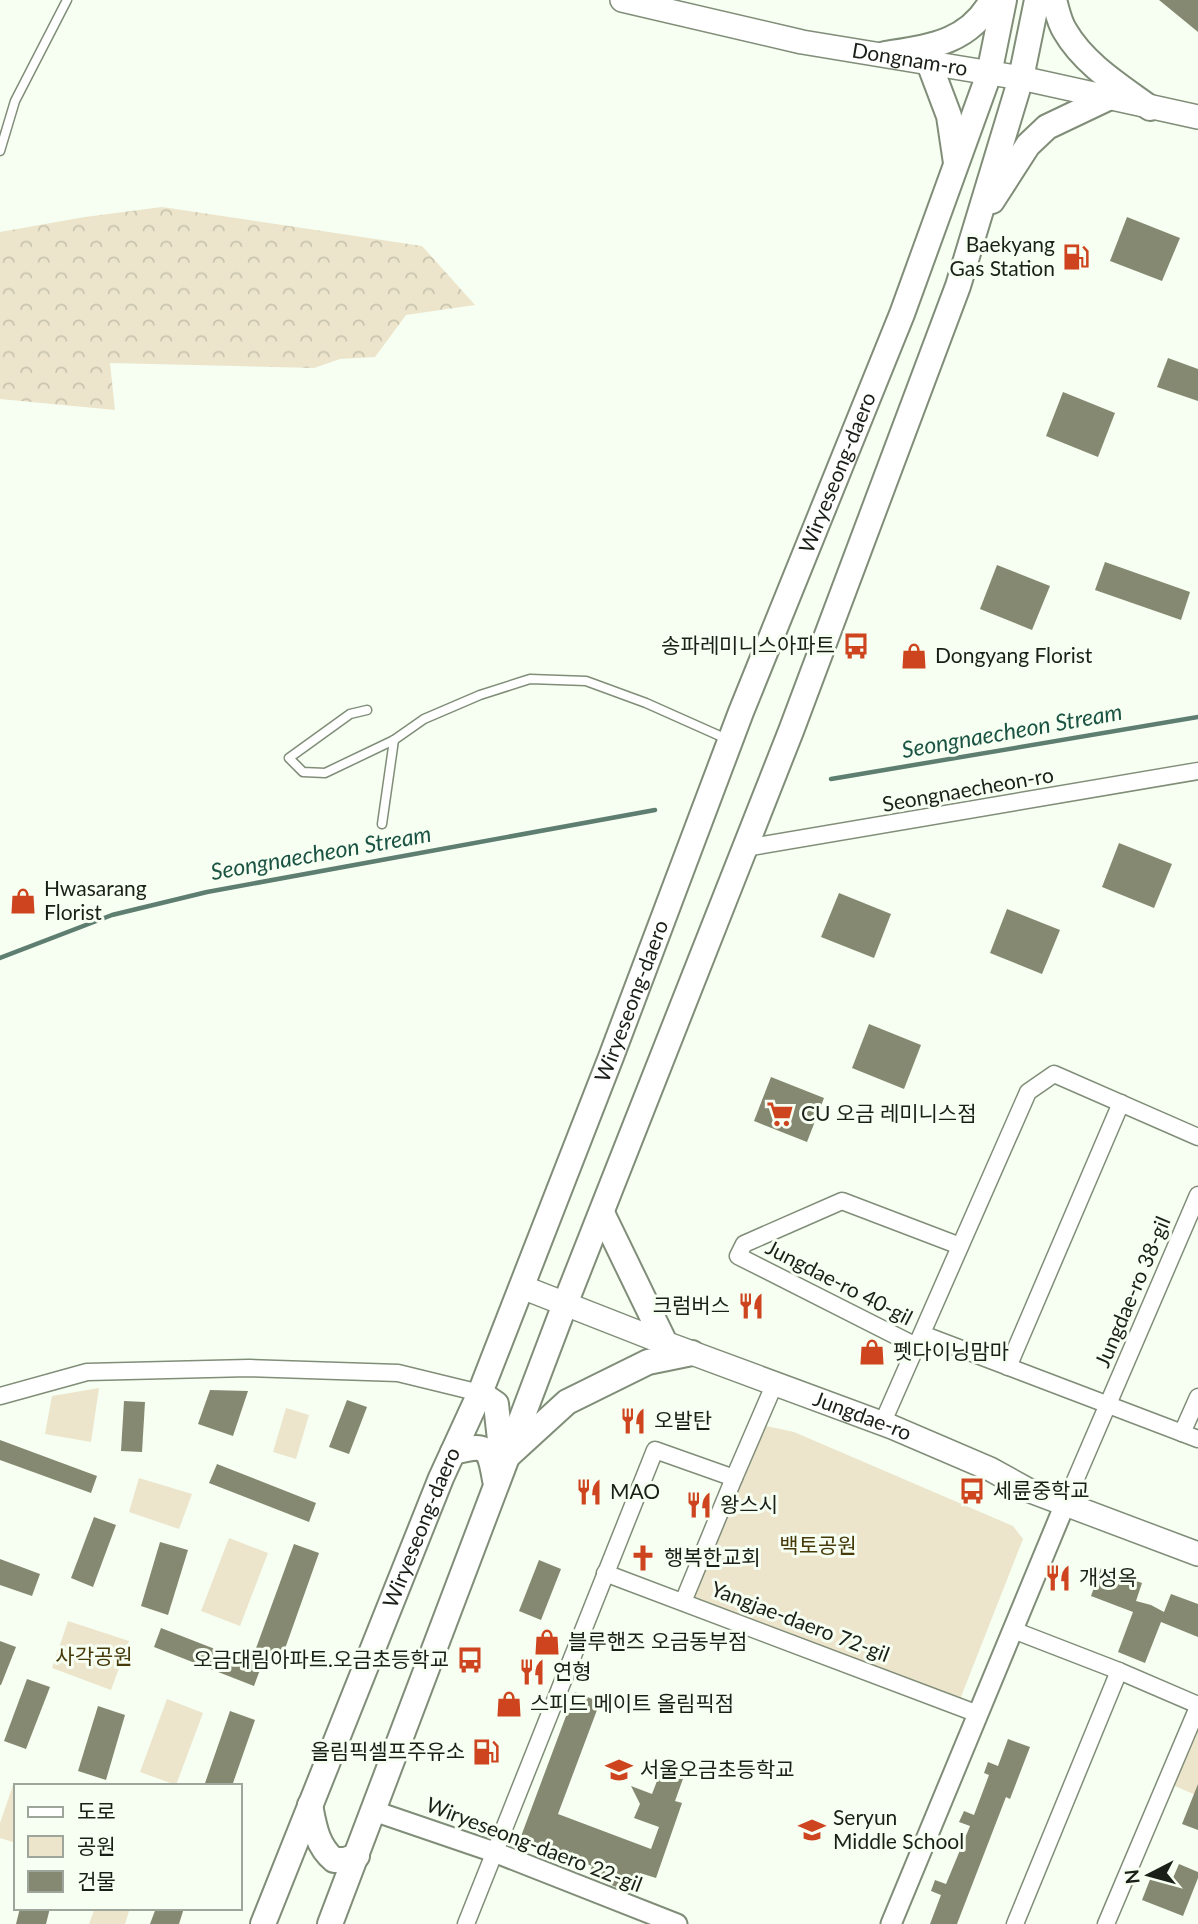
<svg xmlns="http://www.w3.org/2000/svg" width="1198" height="1924" font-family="Lato,'Noto Sans KR',sans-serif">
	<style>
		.forest { fill: url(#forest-crowns) }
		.park { fill: #ece5cc }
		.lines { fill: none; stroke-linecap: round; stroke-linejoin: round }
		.stream { stroke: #5e7e71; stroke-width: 4.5 }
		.building { fill: #868971 }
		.service-casing { stroke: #808d78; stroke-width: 11 }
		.minor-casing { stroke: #808d78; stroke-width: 19 }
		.tertiary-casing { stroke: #808d78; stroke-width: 23 }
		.secondary-casing { stroke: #808d78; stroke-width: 26 }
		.primary-casing { stroke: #808d78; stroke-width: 28 }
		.service { stroke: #fff; stroke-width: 8 }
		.minor { stroke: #fff; stroke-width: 16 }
		.tertiary { stroke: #fff; stroke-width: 19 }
		.secondary { stroke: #fff; stroke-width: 23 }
		.primary { stroke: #fff; stroke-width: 24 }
		.labels { text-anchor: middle; stroke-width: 6; stroke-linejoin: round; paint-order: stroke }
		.street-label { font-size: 21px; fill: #1a1f17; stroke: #f6fff1 }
		.poi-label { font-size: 21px; fill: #1a1f17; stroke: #f6fff1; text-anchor: start }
		.park-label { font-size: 21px; fill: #463a0b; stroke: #f6fff1 }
		.water-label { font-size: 23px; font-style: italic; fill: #1a5344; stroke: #f6fff1 }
	</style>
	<defs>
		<pattern id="forest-crowns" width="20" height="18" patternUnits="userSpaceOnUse" patternTransform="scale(1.75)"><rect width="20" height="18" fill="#ece5cc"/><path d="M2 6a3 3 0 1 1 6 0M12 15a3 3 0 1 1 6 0" fill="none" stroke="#cac4ae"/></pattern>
	</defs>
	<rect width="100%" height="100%" fill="#f6fff1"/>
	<path class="forest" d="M162,207L422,246L475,305L406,315L375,357L340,359L314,368L110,363L115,410L0,399V232L85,217Z"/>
	<g class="park">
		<path d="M99,1388L91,1442L45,1434L52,1396Z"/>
		<path d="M286,1408L309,1415L296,1459L273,1452Z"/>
		<path d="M762,1425L794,1432L1013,1526L1023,1539L959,1702L690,1599Z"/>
		<path d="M139,1478L192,1494L179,1529L129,1512Z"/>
		<path d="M229,1538L268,1553L240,1626L201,1611Z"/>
		<path d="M68,1621L129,1641L111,1690L52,1668Z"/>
		<path d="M167,1699L203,1713L176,1785L140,1772Z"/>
		<path d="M1198,1716V1796L1170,1784Z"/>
		<path d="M13,1785L16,1786V1843L0,1838V1823Z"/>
		<path d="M95,1908H130L125,1924H89Z"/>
	</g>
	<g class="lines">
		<g class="stream">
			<path d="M831,779L1198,717"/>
			<path d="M0,958L112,915L207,892L655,810"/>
		</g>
	</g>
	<g class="building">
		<path d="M1159,0H1198V32Z"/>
		<path d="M1127,217L1180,238L1162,281L1110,261Z"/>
		<path d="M1168,358L1198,369V401L1157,387Z"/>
		<path d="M1063,392L1115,413L1098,457L1046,436Z"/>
		<path d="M1105,562L1190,592L1181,620L1095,590Z"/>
		<path d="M997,565L1050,586L1032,630L980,609Z"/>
		<path d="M1119,843L1172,864L1154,908L1102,887Z"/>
		<path d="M839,893L891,914L874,958L821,937Z"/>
		<path d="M1007,909L1060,930L1042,974L990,953Z"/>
		<path d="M869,1024L921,1045L904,1089L852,1068Z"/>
		<path d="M771,1077L824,1098L807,1142L754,1121Z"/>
		<path d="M210,1390L248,1391L233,1436L198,1424Z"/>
		<path d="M347,1400L367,1407L349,1454L329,1447Z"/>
		<path d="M124,1401L145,1402L142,1452L121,1451Z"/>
		<path d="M0,1440L97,1476L91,1493L0,1460Z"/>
		<path d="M217,1464L316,1503L309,1522L209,1483Z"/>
		<path d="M94,1517L116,1525L93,1587L71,1578Z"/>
		<path d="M160,1542L188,1550L168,1615L141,1606Z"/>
		<path d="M294,1544L319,1553L281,1660L255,1651Z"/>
		<path d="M0,1559L40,1574L32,1596L0,1585Z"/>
		<path d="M539,1560L561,1569L541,1620L519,1611Z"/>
		<path d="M1101,1568L1142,1583L1136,1601L1151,1605L1164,1612L1171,1594L1198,1604V1637L1161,1622L1145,1663L1118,1652L1133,1612L1091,1596Z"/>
		<path d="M161,1628L261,1667L254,1686L154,1647Z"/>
		<path d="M0,1641L16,1647L1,1685H0Z"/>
		<path d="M27,1679L50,1687L26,1749L4,1741Z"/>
		<path d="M575,1692L600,1702L558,1814L651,1849L659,1827L634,1818L640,1804L631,1786L652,1794L662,1768L684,1776L675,1801L682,1803L656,1878L640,1873L632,1893L588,1876L592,1866L520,1839Z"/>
		<path d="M98,1706L125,1715L106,1780L78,1771Z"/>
		<path d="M230,1711L255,1720L232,1786H204Z"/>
		<path d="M1008,1739L1030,1747L1010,1799L1006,1797L957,1924H930L941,1895L931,1891L935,1880L946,1884L970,1826L959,1822L964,1811L974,1815L989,1775L984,1773L988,1762L998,1766Z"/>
		<path d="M1198,1784V1830L1182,1824Z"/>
		<path d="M1179,1864L1198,1872V1878L1183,1916L1142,1900L1151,1877L1170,1885Z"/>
		<path d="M20,1908H50L46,1924H16Z"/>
		<path d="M156,1908H184L179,1924H150Z"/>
	</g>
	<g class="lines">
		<g class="service-casing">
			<g id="service">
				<path d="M0,151L15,101L67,0"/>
				<path d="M367,710L350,714L289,758L303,772L325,773L394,740L424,719L480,695L530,679L586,681L646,703L729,740"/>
				<path d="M382,824L394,740"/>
			</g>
		</g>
		<g class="minor-casing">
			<g id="minor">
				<path d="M745,848L1198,771"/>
				<path d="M922,1334L1198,1439"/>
				<path d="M916,1346L738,1256L744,1244L842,1201L960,1246"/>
				<path d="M1008,1367L1121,1103"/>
				<path d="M0,1396L87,1372L249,1368L398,1373L480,1393"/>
				<path d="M882,1424L1028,1092L1054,1074L1198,1137"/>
				<path d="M1182,1433L1198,1397"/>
				<path d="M1065,1504L1198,1195"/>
				<path d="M605,1573L978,1714"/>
				<path d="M683,1602L734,1478"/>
				<path d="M1013,1630L1119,1671L1198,1705"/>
				<path d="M466,1924L655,1450L734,1478L775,1383"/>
				<path d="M1015,1924L1119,1671"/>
				<path d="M1106,1924L1198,1707"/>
			</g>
		</g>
		<g class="tertiary-casing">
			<g id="tertiary">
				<path d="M374,1811L494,1852L677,1924"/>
				<path d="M891,1924L1065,1504"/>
			</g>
		</g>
		<g class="secondary-casing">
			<g id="secondary">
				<path id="s1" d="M622,0L802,42L1021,78L1198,117"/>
				<path id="s2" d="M522,1287L665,1343L892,1427L990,1469L1028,1490L1198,1554"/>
			</g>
		</g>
		<g class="primary-casing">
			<g id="primary">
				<path d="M1054,0C1057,10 1059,22 1065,31C1084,64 1120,86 1150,108"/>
				<path d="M885,54C929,47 969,43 992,0"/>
				<path d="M929,63L949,116L956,163"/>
				<path d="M992,201L1028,145L1047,127L1108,98"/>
				<path d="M602,1213L665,1343"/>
				<path d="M480,1393L496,1404L502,1458"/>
				<path d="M453,1452C486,1444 489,1445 495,1480"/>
				<path d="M509,1455L567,1402L648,1362L692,1353"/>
				<path d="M310,1805C314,1826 317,1846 334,1860H345L357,1856"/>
				<path id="s3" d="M263,1924L441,1478L480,1393L611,1057L741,712L902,314L989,74L1004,0"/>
				<path d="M330,1924L565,1304L791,731L958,286L1021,78L1037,0"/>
			</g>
		</g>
		<use href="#service" class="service"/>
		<use href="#minor" class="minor"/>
		<use href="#tertiary" class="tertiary"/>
		<use href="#secondary" class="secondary"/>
		<use href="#primary" class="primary"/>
	</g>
	<defs>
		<g id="fuel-bare" transform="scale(2.1)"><path d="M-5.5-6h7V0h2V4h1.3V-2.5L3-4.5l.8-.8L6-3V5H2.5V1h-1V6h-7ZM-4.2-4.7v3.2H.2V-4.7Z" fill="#cd441f" stroke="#f6fff1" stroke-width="2.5" paint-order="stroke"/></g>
		<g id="bus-bare" transform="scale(2.1)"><path d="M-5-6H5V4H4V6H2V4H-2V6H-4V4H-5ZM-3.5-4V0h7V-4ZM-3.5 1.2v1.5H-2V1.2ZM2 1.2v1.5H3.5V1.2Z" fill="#cd441f" stroke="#f6fff1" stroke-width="2.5" paint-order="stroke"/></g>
		<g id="shop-bare" transform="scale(2.1)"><path d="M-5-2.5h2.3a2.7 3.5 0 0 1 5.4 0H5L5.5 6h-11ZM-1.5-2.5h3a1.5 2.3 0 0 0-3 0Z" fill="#cd441f" stroke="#f6fff1" stroke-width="2.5" paint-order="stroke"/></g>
		<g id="supermarket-bare" transform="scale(2.1)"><path d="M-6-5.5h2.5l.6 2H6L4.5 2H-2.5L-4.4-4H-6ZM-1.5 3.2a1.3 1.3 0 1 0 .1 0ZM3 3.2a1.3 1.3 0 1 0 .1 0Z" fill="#cd441f" stroke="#f6fff1" stroke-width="2.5" paint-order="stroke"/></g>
		<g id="restaurant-bare" transform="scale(2.1)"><path d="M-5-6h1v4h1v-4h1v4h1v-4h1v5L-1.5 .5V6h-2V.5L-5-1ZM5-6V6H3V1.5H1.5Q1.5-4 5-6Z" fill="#cd441f" stroke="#f6fff1" stroke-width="2.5" paint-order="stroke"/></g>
		<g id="church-bare" transform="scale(2.1)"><path d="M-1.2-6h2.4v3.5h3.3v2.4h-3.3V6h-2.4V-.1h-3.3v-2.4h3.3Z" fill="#cd441f" stroke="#f6fff1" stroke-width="2.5" paint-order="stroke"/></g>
		<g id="school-bare" transform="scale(2.1)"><path d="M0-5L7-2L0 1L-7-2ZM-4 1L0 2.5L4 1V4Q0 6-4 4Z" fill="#cd441f" stroke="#f6fff1" stroke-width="2.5" paint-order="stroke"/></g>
	</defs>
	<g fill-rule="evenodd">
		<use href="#fuel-bare" x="1076" y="257"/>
		<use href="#bus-bare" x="856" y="646"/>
		<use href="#shop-bare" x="914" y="656"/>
		<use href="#shop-bare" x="23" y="901"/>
		<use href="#supermarket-bare" x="780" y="1114"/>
		<use href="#restaurant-bare" x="751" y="1306"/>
		<use href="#shop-bare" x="872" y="1352"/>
		<use href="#restaurant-bare" x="633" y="1421"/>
		<use href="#bus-bare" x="972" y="1491"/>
		<use href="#restaurant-bare" x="589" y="1492"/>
		<use href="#restaurant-bare" x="699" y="1505"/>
		<use href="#church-bare" x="643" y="1558"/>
		<use href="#restaurant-bare" x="1058" y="1578"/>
		<use href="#shop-bare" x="547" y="1642"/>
		<use href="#bus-bare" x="470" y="1660"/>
		<use href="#restaurant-bare" x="532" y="1672"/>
		<use href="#shop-bare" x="509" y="1704"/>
		<use href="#fuel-bare" x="486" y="1752"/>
		<use href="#school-bare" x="619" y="1770"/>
		<use href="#school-bare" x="812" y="1830"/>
	</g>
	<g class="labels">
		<g class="street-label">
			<text dy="7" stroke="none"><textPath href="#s1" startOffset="294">Dongnam-ro</textPath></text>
			<text dy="7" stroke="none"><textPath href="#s3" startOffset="1561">Wiryeseong-daero</textPath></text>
			<text transform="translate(968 790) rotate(-10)" y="7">Seongnaecheon-ro</text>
			<text dy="7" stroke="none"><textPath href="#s3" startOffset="994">Wiryeseong-daero</textPath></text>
			<text transform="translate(839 1283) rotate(27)" y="7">Jungdae-ro 40-gil</text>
			<text transform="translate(1133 1292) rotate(-67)" y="7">Jungdae-ro 38-gil</text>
			<text dy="7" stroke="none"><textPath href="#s2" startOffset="364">Jungdae-ro</textPath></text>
			<text dy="7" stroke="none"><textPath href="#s3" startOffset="427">Wiryeseong-daero</textPath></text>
			<text transform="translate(800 1622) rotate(21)" y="7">Yangjae-daero 72-gil</text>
			<text transform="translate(534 1845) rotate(21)" y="7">Wiryeseong-daero 22-gil</text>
		</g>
		<g class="poi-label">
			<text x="1055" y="252" text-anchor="end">Baekyang<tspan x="1055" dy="24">Gas Station</tspan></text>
			<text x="835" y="653" text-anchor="end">송파레미니스아파트</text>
			<text x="935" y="663">Dongyang Florist</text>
			<text x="44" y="896">Hwasarang<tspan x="44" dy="24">Florist</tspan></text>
			<text x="801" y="1121">CU 오금 레미니스점</text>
			<text x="730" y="1313" text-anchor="end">크럼버스</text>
			<text x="893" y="1359">펫다이닝맘마</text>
			<text x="654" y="1428">오발탄</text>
			<text x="993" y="1498">세륜중학교</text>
			<text x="610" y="1499">MAO</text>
			<text x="720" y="1512">왕스시</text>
			<text x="664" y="1565">행복한교회</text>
			<text x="1079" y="1585">개성옥</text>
			<text x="568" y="1649">블루핸즈 오금동부점</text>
			<text x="449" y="1667" text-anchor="end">오금대림아파트.오금초등학교</text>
			<text x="553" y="1679">연형</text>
			<text x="530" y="1711">스피드 메이트 올림픽점</text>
			<text x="465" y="1759" text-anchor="end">올림픽셀프주유소</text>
			<text x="640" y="1777">서울오금초등학교</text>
			<text x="833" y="1825">Seryun<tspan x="833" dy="24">Middle School</tspan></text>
		</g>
		<g class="park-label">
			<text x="818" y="1553">백토공원</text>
			<text x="94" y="1664">사각공원</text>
		</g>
		<g class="water-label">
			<text transform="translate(1012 731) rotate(-10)" y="8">Seongnaecheon Stream</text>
			<text transform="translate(321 853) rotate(-10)" y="8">Seongnaecheon Stream</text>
		</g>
	</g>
	<rect x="14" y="1784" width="228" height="126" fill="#f6fff1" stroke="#9ea59a" stroke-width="2"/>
	<rect x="28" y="1807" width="35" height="10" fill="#ffffff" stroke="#9ea59a" stroke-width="2"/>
	<text x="77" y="1819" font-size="21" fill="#1a1f17">도로</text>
	<rect x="28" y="1836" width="35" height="21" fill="#ece5cc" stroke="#9ea59a" stroke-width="2"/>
	<text x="77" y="1854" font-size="21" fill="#1a1f17">공원</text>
	<rect x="28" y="1871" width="35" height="21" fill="#868971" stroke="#9ea59a" stroke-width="2"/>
	<text x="77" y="1889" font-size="21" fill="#1a1f17">건물</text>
	<g transform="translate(1149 1875) rotate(264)" stroke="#f6fff1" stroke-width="5" paint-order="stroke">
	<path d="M0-5L12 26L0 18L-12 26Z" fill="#1a1f17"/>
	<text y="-10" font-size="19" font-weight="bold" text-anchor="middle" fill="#1a1f17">N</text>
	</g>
</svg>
